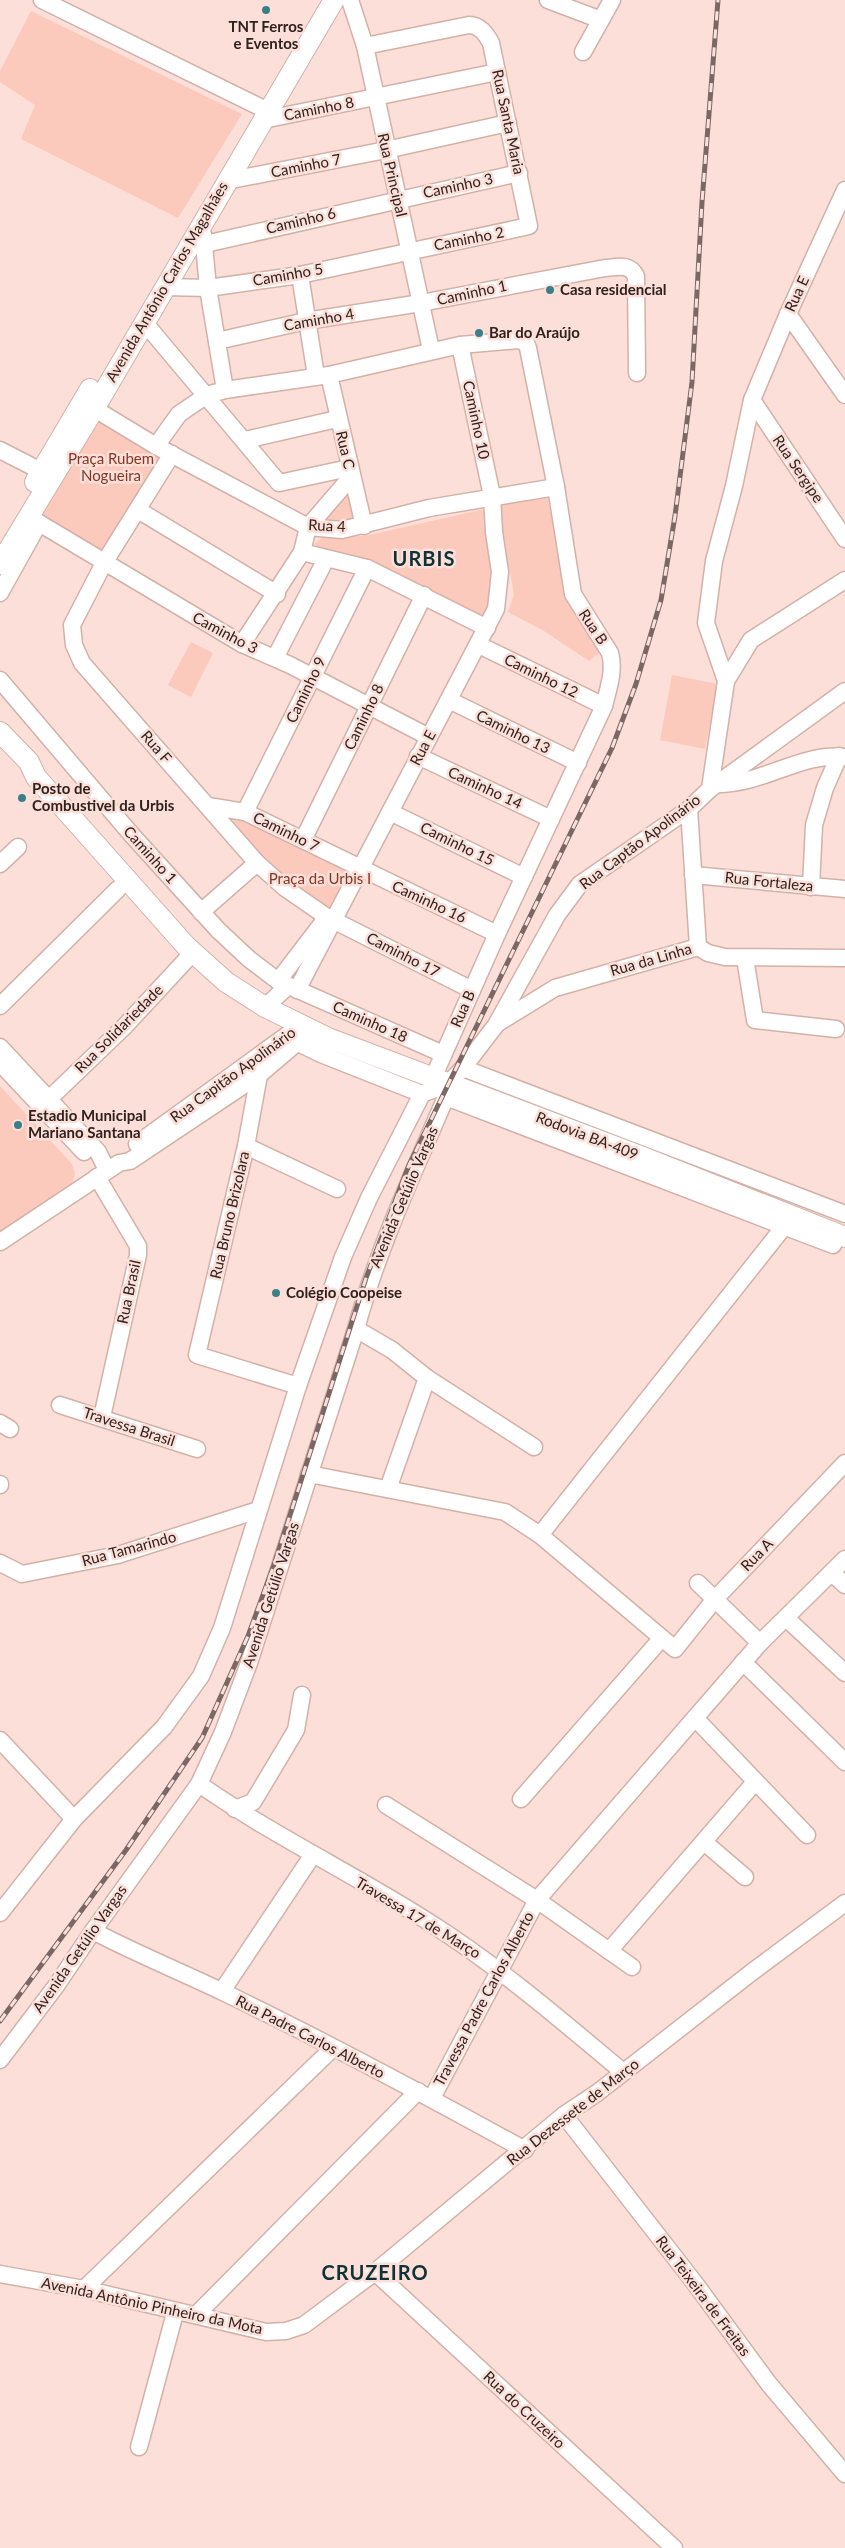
<svg xmlns="http://www.w3.org/2000/svg" width="845" height="2548" font-family="Lato,sans-serif">
	<style>
		.green { fill: #fcc9bd }
		.lines { fill: none; stroke-linecap: round; stroke-linejoin: round }
		.minor-casing { stroke: #d3b1a8; stroke-width: 19 }
		.major-casing { stroke: #d3b1a8; stroke-width: 22 }
		.minor { stroke: #fff; stroke-width: 16 }
		.major { stroke: #fff; stroke-width: 20 }
		.rail-casing { stroke: #7b6864; stroke-width: 5 }
		.rail { stroke: #fcdfd8; stroke-width: 3; stroke-dasharray: 9; stroke-linecap: butt }
		.poi-dot { fill: #398089; stroke: #fcdfd8; stroke-width: 2 }
		.labels { text-anchor: middle; stroke-width: 5; stroke-linejoin: round; paint-order: stroke }
		.poi-label { font-size: 15px; font-weight: bold; fill: #2f221f; stroke: #fcdfd8; text-anchor: start }
		.street-label { font-size: 15px; fill: #2f221f; stroke: #fcdfd8 }
		.park-label { font-size: 15px; fill: #833726; stroke: #fcdfd8 }
		.district-label { font-size: 20px; font-weight: bold; letter-spacing: 1px; fill: #0f3236; stroke: #fcdfd8 }
	</style>
	<rect width="100%" height="100%" fill="#fcdfd8"/>
	<g class="green">
		<path d="M31,11L242,114L178,218L21,139L35,105L0,82V71Z"/>
		<path d="M98,415L164,451L103,551L40,517Z"/>
		<path d="M348,491L360,530L319,522L329,514Z"/>
		<path d="M547,494L571,609L600,652L589,661L544,631L508,612L514,594L498,506Z"/>
		<path d="M485,509L497,568L485,621L315,550V543L323,537L365,536Z"/>
		<path d="M191,642L213,653L191,697L168,685Z"/>
		<path d="M672,675L718,684L705,749L660,740Z"/>
		<path d="M240,812L356,870L326,913L264,863L232,823Z"/>
		<path d="M0,1086L72,1164L75,1174L72,1183L0,1231Z"/>
	</g>
	<g class="lines">
		<g class="minor-casing">
			<g id="minor">
				<path d="M42,0L268,111"/>
				<path d="M350,0L365,46L431,350"/>
				<path d="M548,0L601,20"/>
				<path d="M583,52L612,0"/>
				<path d="M263,120L497,72"/>
				<path d="M226,181L386,150L508,123"/>
				<path d="M203,234L208,288L225,390"/>
				<path d="M205,244L519,173"/>
				<path d="M300,275L316,376"/>
				<path d="M165,287L208,288L300,275L529,226L491,43C486,34 480,25 469,25L365,46"/>
				<path d="M788,314L845,395"/>
				<path d="M144,322L279,483L349,468"/>
				<path d="M217,341L306,321L421,303L605,268C618,267 629,263 636,276L637,373"/>
				<path d="M329,375L364,526"/>
				<path d="M752,400L845,539"/>
				<path d="M85,403L156,446L308,527L342,530L429,508L556,487"/>
				<path d="M245,440L337,419"/>
				<path d="M156,446L179,414L207,395L225,390L329,375L460,345L519,340L526,343L528,348L556,487L573,594L610,653C615,671 608,689 604,706L497,934L433,1078"/>
				<path d="M0,450L41,471"/>
				<path d="M172,454L104,563L72,625L74,645L82,663L257,863L285,888L327,917L472,990"/>
				<path d="M138,510L277,594"/>
				<path d="M29,517L242,644L290,665L429,737"/>
				<path d="M302,552L367,568L487,628"/>
				<path d="M0,593L39,523"/>
				<path d="M242,644L302,552L308,527L351,477"/>
				<path d="M479,645L604,706"/>
				<path d="M275,658L326,559"/>
				<path d="M0,680L131,834L218,930L249,959L278,981L443,1054"/>
				<path d="M726,681L751,640L845,580"/>
				<path d="M449,700L578,763"/>
				<path d="M418,756L551,819"/>
				<path d="M718,784C764,784 802,752 845,757"/>
				<path d="M710,789L726,681L706,623L714,561L734,486L752,400L788,314L845,190"/>
				<path d="M208,806L245,812L497,934"/>
				<path d="M689,809L698,947"/>
				<path d="M245,812L367,568"/>
				<path d="M390,812L524,877"/>
				<path d="M303,840L424,595"/>
				<path d="M0,864L18,847"/>
				<path d="M693,875L845,889"/>
				<path d="M811,887L814,825L825,788L839,756"/>
				<path d="M201,912L257,863"/>
				<path d="M745,958L755,1020L836,1029"/>
				<path d="M278,981L327,917"/>
				<path d="M297,990L496,609L500,572L494,532L492,496L460,345"/>
				<path d="M0,1006L118,889"/>
				<path d="M265,1007L288,986"/>
				<path d="M498,1023L555,988L698,947L708,953L725,957L845,958"/>
				<path d="M290,1039L321,1054L422,1094"/>
				<path d="M0,1047L98,1152L107,1170"/>
				<path d="M1,1064L84,1152"/>
				<path d="M463,1068L845,1214"/>
				<path d="M259,1075L246,1146L197,1355L298,1386"/>
				<path d="M446,1097L833,1245"/>
				<path d="M50,1098L124,1027L187,959"/>
				<path d="M137,1144L301,1025"/>
				<path d="M246,1146L337,1189"/>
				<path d="M97,1177L138,1246V1255L102,1417"/>
				<path d="M0,1242L119,1163L130,1161L259,1075L312,1030"/>
				<path d="M356,1329L392,1350L427,1378L388,1489"/>
				<path d="M427,1378L534,1447"/>
				<path d="M60,1405L197,1449"/>
				<path d="M0,1423L10,1429"/>
				<path d="M309,1474L505,1512L540,1535L675,1649L715,1599L845,1463"/>
				<path d="M0,1485V1484"/>
				<path d="M540,1535L790,1219"/>
				<path d="M0,1563L22,1574L118,1555L258,1510"/>
				<path d="M832,1573L845,1585"/>
				<path d="M698,1583L760,1643"/>
				<path d="M786,1618L845,1673"/>
				<path d="M743,1662L845,1762"/>
				<path d="M695,1718L807,1835"/>
				<path d="M0,1740L74,1819"/>
				<path d="M199,1784C275,1837 358,1876 435,1926C503,1970 562,2021 623,2072"/>
				<path d="M521,1799L661,1639"/>
				<path d="M386,1805L537,1900L632,1967"/>
				<path d="M235,1809L253,1802L296,1730L302,1695"/>
				<path d="M704,1842L745,1877"/>
				<path d="M0,1913L74,1819L164,1727L201,1676L222,1628L298,1386L343,1257L369,1198L422,1094L448,1084L463,1068L496,1025L557,915L580,884L689,809L710,789L845,691"/>
				<path d="M93,1931C135,1953 179,1971 223,1992C325,2041 425,2095 525,2150"/>
				<path d="M609,1951L755,1782"/>
				<path d="M222,1991L312,1856"/>
				<path d="M0,2060L56,1986L93,1931L199,1784L223,1732L249,1663L356,1329C378,1248 413,1174 446,1097L455,1086"/>
				<path d="M432,2098L537,1900L760,1643L845,1559"/>
				<path d="M564,2115L694,2282L769,2384L845,2474"/>
				<path d="M375,2272L674,2548"/>
				<path d="M0,2274L84,2289L266,2332L286,2331L304,2325L375,2272L564,2115L597,2093L752,1972L845,1903"/>
				<path d="M84,2289L333,2048"/>
				<path d="M196,2315L418,2091"/>
				<path d="M139,2447L175,2313"/>
			</g>
		</g>
		<g class="major-casing">
			<g id="major">
				<path d="M35,482L90,389"/>
				<path d="M0,564L94,409L334,0"/>
				<path d="M0,732L29,762L36,777L186,946L226,982L265,1007L328,1038L643,1157L845,1237"/>
			</g>
		</g>
		<use href="#minor" class="minor"/>
		<use href="#major" class="major"/>
		<g class="rail-casing">
			<path id="rail" d="M0,2021L126,1850L202,1738L248,1636L275,1562L366,1278L409,1165L612,748L636,684L661,600L675,516L692,382L702,202L718,0"/>
		</g>
		<use href="#rail" class="rail"/>
	</g>
	<g class="poi-dot">
		<circle cx="266" cy="10" r="5"/>
		<circle cx="550" cy="290" r="5"/>
		<circle cx="479" cy="333" r="5"/>
		<circle cx="22" cy="798" r="5"/>
		<circle cx="18" cy="1125" r="5"/>
		<circle cx="276" cy="1293" r="5"/>
	</g>
	<g class="labels">
		<g class="poi-label">
			<text x="266" y="32" text-anchor="middle">TNT Ferros<tspan x="266" dy="17">e Eventos</tspan></text>
			<text x="560" y="295">Casa residencial</text>
			<text x="489" y="338">Bar do Araújo</text>
			<text x="32" y="794">Posto de<tspan x="32" dy="17">Combustivel da Urbis</tspan></text>
			<text x="28" y="1121">Estadio Municipal<tspan x="28" dy="17">Mariano Santana</tspan></text>
			<text x="286" y="1298">Colégio Coopeise</text>
		</g>
		<g class="street-label">
			<text transform="translate(319 109) rotate(-11)" y="5">Caminho 8</text>
			<text transform="translate(508 122) rotate(78)" y="5">Rua Santa Maria</text>
			<text transform="translate(306 166) rotate(-11)" y="5">Caminho 7</text>
			<text transform="translate(392 175) rotate(77)" y="5">Rua Principal</text>
			<text transform="translate(458 186) rotate(-12)" y="5">Caminho 3</text>
			<text transform="translate(301 221) rotate(-13)" y="5">Caminho 6</text>
			<text transform="translate(469 239) rotate(-11)" y="5">Caminho 2</text>
			<text transform="translate(288 275) rotate(-10)" y="5">Caminho 5</text>
			<text transform="translate(167 282) rotate(-60)" y="5">Avenida Antônio Carlos Magalhães</text>
			<text transform="translate(472 293) rotate(-12)" y="5">Caminho 1</text>
			<text transform="translate(797 294) rotate(-65)" y="5">Rua E</text>
			<text transform="translate(319 320) rotate(-10)" y="5">Caminho 4</text>
			<text transform="translate(476 420) rotate(78)" y="5">Caminho 10</text>
			<text transform="translate(345 450) rotate(77)" y="5">Rua C</text>
			<text transform="translate(798 469) rotate(56)" y="5">Rua Sergipe</text>
			<text transform="translate(327 526) rotate(3)" y="5">Rua 4</text>
			<text transform="translate(593 627) rotate(56)" y="5">Rua B</text>
			<text transform="translate(225 633) rotate(28)" y="5">Caminho 3</text>
			<text transform="translate(541 676) rotate(26)" y="5">Caminho 12</text>
			<text transform="translate(306 690) rotate(-64)" y="5">Caminho 9</text>
			<text transform="translate(364 717) rotate(-64)" y="5">Caminho 8</text>
			<text transform="translate(513 732) rotate(26)" y="5">Caminho 13</text>
			<text transform="translate(156 747) rotate(49)" y="5">Rua F</text>
			<text transform="translate(423 748) rotate(-62)" y="5">Rua E</text>
			<text transform="translate(485 788) rotate(25)" y="5">Caminho 14</text>
			<text transform="translate(286 832) rotate(26)" y="5">Caminho 7</text>
			<text transform="translate(640 842) rotate(-37)" y="5">Rua Captão Apolinário</text>
			<text transform="translate(457 844) rotate(26)" y="5">Caminho 15</text>
			<text transform="translate(150 855) rotate(48)" y="5">Caminho 1</text>
			<text transform="translate(769 882) rotate(6)" y="5">Rua Fortaleza</text>
			<text transform="translate(429 902) rotate(25)" y="5">Caminho 16</text>
			<text transform="translate(403 955) rotate(27)" y="5">Caminho 17</text>
			<text transform="translate(651 960) rotate(-16)" y="5">Rua da Linha</text>
			<text transform="translate(463 1009) rotate(-66)" y="5">Rua B</text>
			<text transform="translate(370 1022) rotate(24)" y="5">Caminho 18</text>
			<text transform="translate(119 1029) rotate(-45)" y="5">Rua Solidariedade</text>
			<text transform="translate(233 1075) rotate(-36)" y="5">Rua Capitão Apolinário</text>
			<text transform="translate(587 1136) rotate(21)" y="5">Rodovia BA-409</text>
			<text transform="translate(404 1197) rotate(-67)" y="5">Avenida Getúlio Vargas</text>
			<text transform="translate(230 1215) rotate(-77)" y="5">Rua Bruno Brizolara</text>
			<text transform="translate(129 1292) rotate(-78)" y="5">Rua Brasil</text>
			<text transform="translate(129 1427) rotate(18)" y="5">Travessa Brasil</text>
			<text transform="translate(129 1549) rotate(-15)" y="5">Rua Tamarindo</text>
			<text transform="translate(757 1555) rotate(-46)" y="5">Rua A</text>
			<text transform="translate(271 1595) rotate(-72)" y="5">Avenida Getúlio Vargas</text>
			<text transform="translate(418 1918) rotate(31)" y="5">Travessa 17 de Março</text>
			<text transform="translate(80 1949) rotate(-55)" y="5">Avenida Getúlio Vargas</text>
			<text transform="translate(484 1999) rotate(-62)" y="5">Travessa Padre Carlos Alberto</text>
			<text transform="translate(310 2037) rotate(27)" y="5">Rua Padre Carlos Alberto</text>
			<text transform="translate(573 2112) rotate(-38)" y="5">Rua Dezessete de Março</text>
			<text transform="translate(703 2296) rotate(53)" y="5">Rua Teixeira de Freitas</text>
			<text transform="translate(152 2306) rotate(12)" y="5">Avenida Antônio Pinheiro da Mota</text>
			<text transform="translate(524 2410) rotate(43)" y="5">Rua do Cruzeiro</text>
		</g>
		<g class="park-label">
			<text x="111" y="464">Praça Rubem<tspan x="111" dy="17">Nogueira</tspan></text>
			<text x="320" y="884">Praça da Urbis I</text>
		</g>
		<g class="district-label">
			<text x="424" y="566">URBIS</text>
			<text x="375" y="2280">CRUZEIRO</text>
		</g>
	</g>
</svg>
